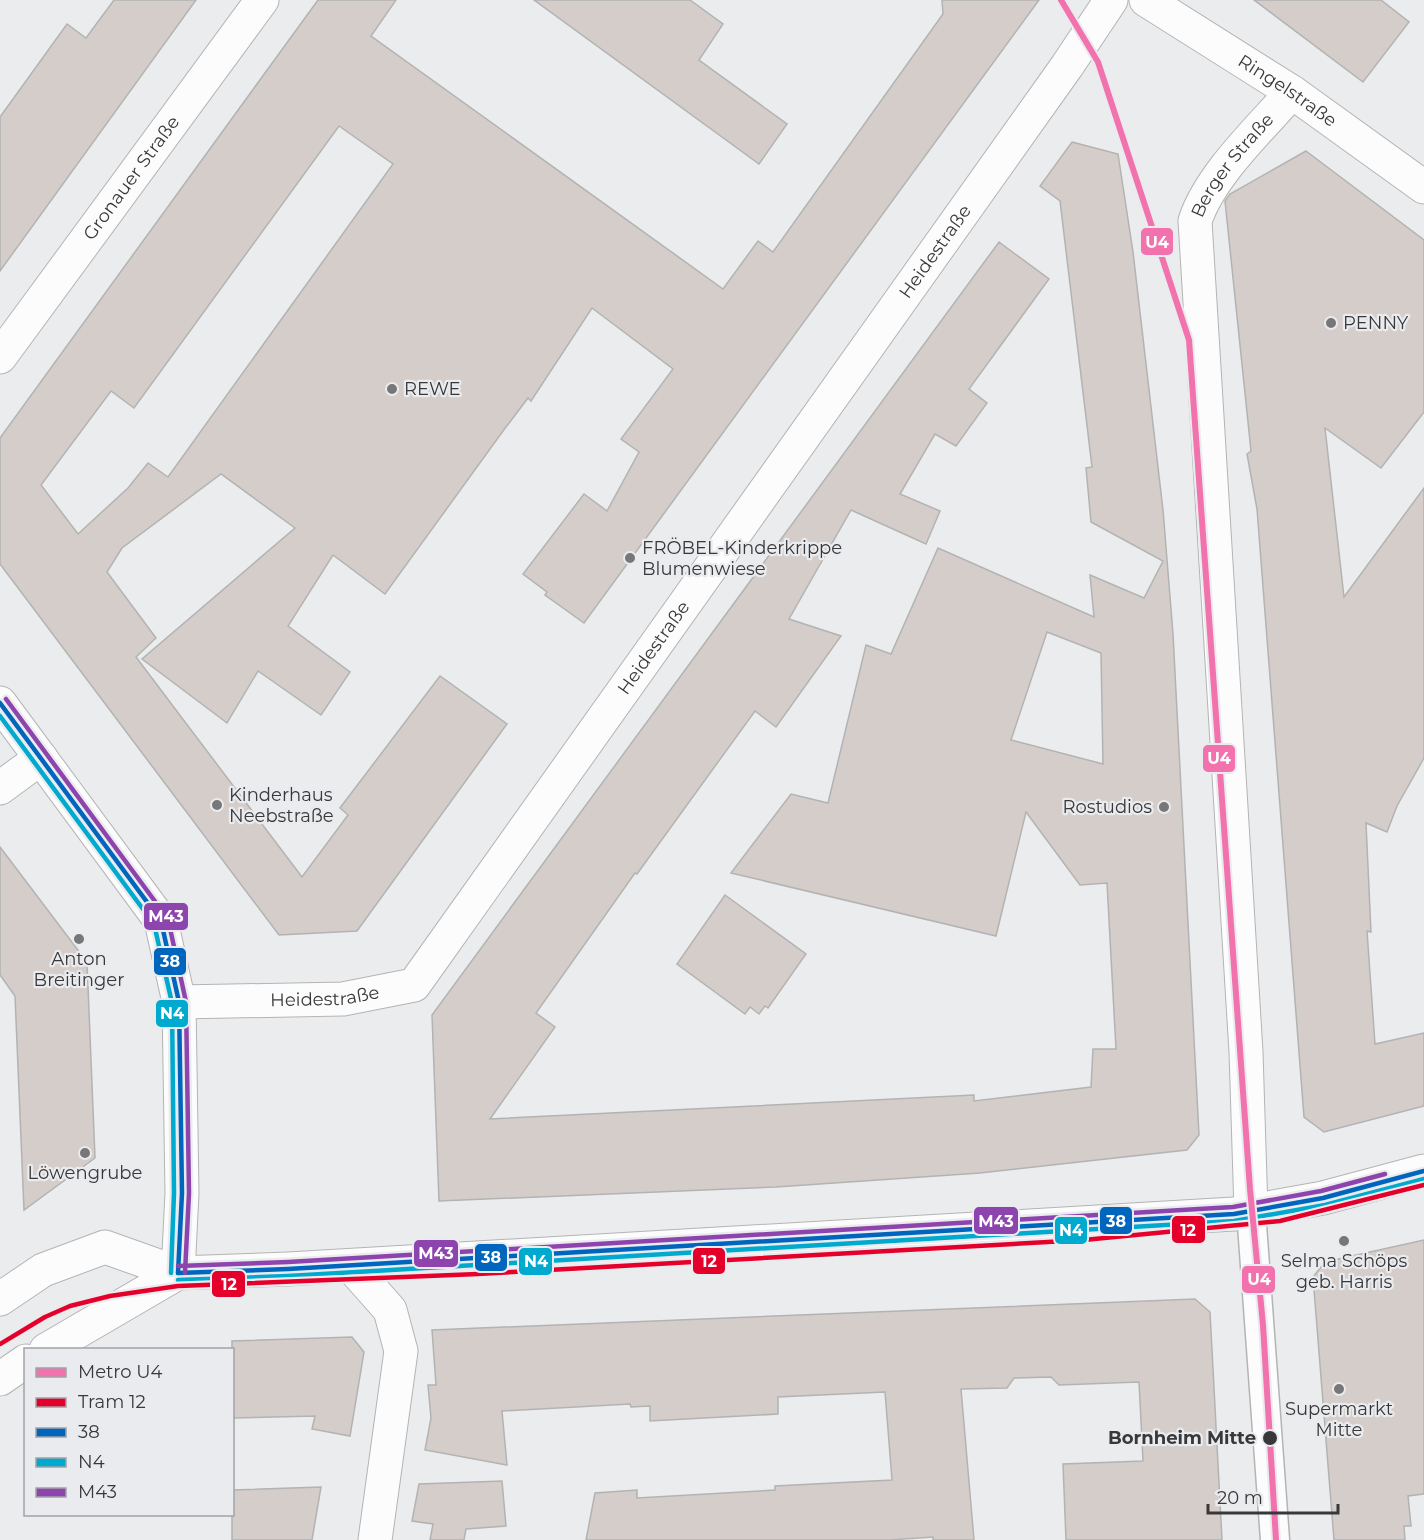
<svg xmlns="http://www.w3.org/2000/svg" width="1424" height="1540" font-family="Montserrat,sans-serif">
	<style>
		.building { fill: #d4cdca; stroke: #b3b3b3; stroke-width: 1.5; fill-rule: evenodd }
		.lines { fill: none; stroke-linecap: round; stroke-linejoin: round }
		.pedestrian-casing { stroke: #b4b4b5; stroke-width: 31 }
		.minor-casing { stroke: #b4b4b5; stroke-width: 35 }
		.tertiary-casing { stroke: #b4b4b5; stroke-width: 35 }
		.secondary-casing { stroke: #b4b4b5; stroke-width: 35 }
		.pedestrian { stroke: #fcfcfc; stroke-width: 28 }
		.minor { stroke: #fcfcfc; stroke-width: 33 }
		.tertiary { stroke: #fcfcfc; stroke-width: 33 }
		.secondary { stroke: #fcfcfc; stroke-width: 33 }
		.bus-1-casing { stroke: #eaebee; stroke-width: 9 }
		.bus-2-casing { stroke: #eaebee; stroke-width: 9 }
		.bus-3-casing { stroke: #eaebee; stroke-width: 9 }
		.bus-1 { stroke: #0065bd; stroke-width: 4.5 }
		.bus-2 { stroke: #00a9ce; stroke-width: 4.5 }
		.bus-3 { stroke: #8e44ad; stroke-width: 4.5 }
		.tram-1-casing { stroke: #eaebee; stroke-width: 9 }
		.tram-1 { stroke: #e4002b; stroke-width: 4.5 }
		.metro-1-casing { stroke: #eaebee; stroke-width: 10 }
		.metro-1 { stroke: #f172ac; stroke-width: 6 }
		.poi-dot { fill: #777779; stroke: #eaebee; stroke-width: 2 }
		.stop-dot { fill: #38383a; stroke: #eaebee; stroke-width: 2 }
		.labels { text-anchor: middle; stroke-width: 4.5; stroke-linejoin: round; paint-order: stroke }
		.street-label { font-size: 18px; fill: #38383a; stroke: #eaebee }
		.poi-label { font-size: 18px; fill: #38383a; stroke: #eaebee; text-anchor: start }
		.stop-label { font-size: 18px; font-weight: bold; fill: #38383a; stroke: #eaebee; text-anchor: end }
		.line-badge { stroke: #eaebee; stroke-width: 2 }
		.badge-label { font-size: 16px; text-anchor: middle; font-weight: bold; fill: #fff }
	</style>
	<rect width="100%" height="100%" fill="#ebeced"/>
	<g class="building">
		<path d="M114,0H196L0,271V117L67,24L86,38Z"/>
		<path d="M318,0H396L371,36L723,289L758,241L773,252L943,14L942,0H1039L584,623L545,595L547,592L523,574L584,494L607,511L639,452L621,439L673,369L592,308L531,401L528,398L503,431L385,594L333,555L288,626L350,672L321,715L258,671L227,723L142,659L295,528L221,474L122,548L107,572L156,638L136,657L302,877L348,815L340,808L440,676L507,724L357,931L279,935L0,564V438ZM339,126L393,164L168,477L148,463L128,488L78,534L41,485L111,391L134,408Z"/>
		<path d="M534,0H690L723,24L699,60L787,124L759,164Z"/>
		<path d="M1254,0H1381L1409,22L1363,82Z"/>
		<path d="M1072,142L1118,154L1133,252L1163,510L1173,634L1199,1135L1187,1150L980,1173L776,1187L439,1201L432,1015L999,242L1049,279L969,389L987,403L956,446L935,434L900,494L940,511L926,544L851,510L789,619L841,636L776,727L755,711L637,874L635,873L536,1013L555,1027L490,1119L974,1095V1101L1091,1087L1093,1049H1116L1107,883L1080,885L1026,812L996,936L731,873L791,794L828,803L866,645L891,654L938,548L1094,617L1090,575L1144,598L1163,561L1091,522L1086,468L1092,467L1060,201L1040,186ZM1047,632L1101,653L1103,764L1011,740Z"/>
		<path d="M1306,151L1424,240V412L1381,468L1325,428L1344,597L1424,488V758L1397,806L1387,832L1366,823L1371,932L1367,931L1375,1044L1424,1033V1106L1324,1132L1304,1117L1257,509L1247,454L1251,451L1225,201L1230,194Z"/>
		<path d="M0,847L87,962L95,1158L24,1210L15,996L0,975Z"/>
		<path d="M725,895L806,954L768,1008L765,1006L759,1014L750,1007L745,1014L677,964Z"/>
		<path d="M1424,1240V1494L1408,1496L1411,1526H1404L1405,1540H1334L1313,1277L1325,1262Z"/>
		<path d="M1195,1299L1210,1312L1222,1540H1066L1063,1464L1143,1461L1139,1382L1059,1385L1051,1377L1014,1378L1007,1388L961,1389L974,1540H933V1537L890,1540H586L595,1493L637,1490V1498L775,1490V1486L892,1480L885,1392L778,1397V1414L650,1421V1406L631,1407L630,1404L502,1411L507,1465L425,1450L431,1418L428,1385H436L432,1330Z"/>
		<path d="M352,1337L364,1352L350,1436L312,1429L315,1416L232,1418V1341Z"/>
		<path d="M502,1481L506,1526L466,1529L464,1540H430L433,1524L412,1521L419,1484Z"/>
		<path d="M321,1487L312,1540H232V1490Z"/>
	</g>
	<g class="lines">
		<g class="pedestrian-casing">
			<path id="pedestrian" d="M1251,1211L1275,1540"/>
		</g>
		<g class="minor-casing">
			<g id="minor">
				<path id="s1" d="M1146,0L1292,92L1424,187"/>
				<path id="s2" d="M0,357L262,0"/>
				<path d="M0,788L41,758"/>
				<path id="s3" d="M179,1002L343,999L414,985L1067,66L1111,0"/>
				<path id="s4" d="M1251,1211L1246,1052L1195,221C1210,175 1260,129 1292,92"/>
				<path d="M351,1266L390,1310L401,1351L375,1540"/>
			</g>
		</g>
		<g class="tertiary-casing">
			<g id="tertiary">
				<path d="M0,1299L43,1270L105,1247L178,1273"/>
				<path d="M46,1350L178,1273"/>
				<path d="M0,1379L26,1361"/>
			</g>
		</g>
		<g class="secondary-casing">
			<path id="secondary" d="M0,703L161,921L179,1002L182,1193L178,1273L288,1269L1234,1214L1323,1198L1424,1171"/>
		</g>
		<use href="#pedestrian" class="pedestrian"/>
		<use href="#minor" class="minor"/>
		<use href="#tertiary" class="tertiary"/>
		<use href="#secondary" class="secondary"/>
		<g class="bus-1-casing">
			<g id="bus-1">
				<path d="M0,703L161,921L179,1002L182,1193L178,1273"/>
				<path d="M178,1273L288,1269L1234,1214L1323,1198L1424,1171"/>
			</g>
		</g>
		<g class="bus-2-casing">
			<g id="bus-2">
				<path d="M0,716L154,924L172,1003L174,1193L171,1273"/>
				<path d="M178,1280L288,1276L1234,1221L1325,1205L1424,1179"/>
			</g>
		</g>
		<g class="bus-3-casing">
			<g id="bus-3">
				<path d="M6,699L168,919L186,1002L189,1193L185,1273"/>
				<path d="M178,1266L288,1262L1233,1207L1321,1191L1385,1174"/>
			</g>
		</g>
		<use href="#bus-1" class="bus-1"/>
		<use href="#bus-2" class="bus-2"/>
		<use href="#bus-3" class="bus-3"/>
		<g class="tram-1-casing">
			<path id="tram-1" d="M0,1344L45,1317L70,1306L110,1296L178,1286L478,1274L1084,1240L1280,1221L1424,1185"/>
		</g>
		<use href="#tram-1" class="tram-1"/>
		<g class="metro-1-casing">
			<path id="metro-1" d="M1061,0L1098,62L1189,340L1250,1189L1263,1325L1276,1540"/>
		</g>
		<use href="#metro-1" class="metro-1"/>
	</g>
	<g class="poi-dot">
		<circle cx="1331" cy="323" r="6"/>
		<circle cx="392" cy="389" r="6"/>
		<circle cx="630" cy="558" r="6"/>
		<circle cx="217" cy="805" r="6"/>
		<circle cx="1164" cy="807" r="6"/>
		<circle cx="79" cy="939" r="6"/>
		<circle cx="85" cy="1153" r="6"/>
		<circle cx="1344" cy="1241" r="6"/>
		<circle cx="1339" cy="1389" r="6"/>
	</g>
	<circle class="stop-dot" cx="1270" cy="1438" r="8"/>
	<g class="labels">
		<g class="street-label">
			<text dy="6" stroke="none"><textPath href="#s1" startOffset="168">Ringelstraße</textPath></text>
			<text dy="6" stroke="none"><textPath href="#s4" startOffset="1059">Berger Straße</textPath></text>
			<text dy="6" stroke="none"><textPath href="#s2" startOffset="222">Gronauer Straße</textPath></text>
			<text dy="6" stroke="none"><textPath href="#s3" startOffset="1136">Heidestraße</textPath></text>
			<text dy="6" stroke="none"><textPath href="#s3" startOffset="650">Heidestraße</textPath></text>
			<text dy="6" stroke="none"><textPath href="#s3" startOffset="146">Heidestraße</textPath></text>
		</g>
		<g class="poi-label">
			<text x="1343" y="329">PENNY</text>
			<text x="404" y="395">REWE</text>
			<text x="642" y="554">FRÖBEL-Kinderkrippe<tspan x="642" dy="21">Blumenwiese</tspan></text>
			<text x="229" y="801">Kinderhaus<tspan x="229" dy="21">Neebstraße</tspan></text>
			<text x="1152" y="813" text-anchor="end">Rostudios</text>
			<text x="79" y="965" text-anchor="middle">Anton<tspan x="79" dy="21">Breitinger</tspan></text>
			<text x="85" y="1179" text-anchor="middle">Löwengrube</text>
			<text x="1344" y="1267" text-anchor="middle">Selma Schöps<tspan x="1344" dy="21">geb. Harris</tspan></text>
			<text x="1339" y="1415" text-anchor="middle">Supermarkt<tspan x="1339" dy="21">Mitte</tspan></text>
		</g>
		<g class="stop-label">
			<text x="1256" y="1444">Bornheim Mitte</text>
		</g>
	</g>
	<g class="line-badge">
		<rect x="1140" y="227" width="34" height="29" rx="6" fill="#f172ac"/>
		<rect x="1202" y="744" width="34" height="29" rx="6" fill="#f172ac"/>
		<rect x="143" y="902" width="46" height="29" rx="6" fill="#8e44ad"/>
		<rect x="153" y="947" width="34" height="29" rx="6" fill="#0065bd"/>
		<rect x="155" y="999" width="34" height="29" rx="6" fill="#00a9ce"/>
		<rect x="973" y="1206" width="46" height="29" rx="6" fill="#8e44ad"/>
		<rect x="1099" y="1206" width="34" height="29" rx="6" fill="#0065bd"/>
		<rect x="1171" y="1215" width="35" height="29" rx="6" fill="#e4002b"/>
		<rect x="1054" y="1216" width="34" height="29" rx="6" fill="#00a9ce"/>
		<rect x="413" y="1239" width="46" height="29" rx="6" fill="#8e44ad"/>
		<rect x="474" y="1243" width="34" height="29" rx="6" fill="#0065bd"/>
		<rect x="692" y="1247" width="34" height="28" rx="6" fill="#e4002b"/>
		<rect x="518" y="1247" width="35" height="29" rx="6" fill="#00a9ce"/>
		<rect x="1241" y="1265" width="35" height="29" rx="6" fill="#f172ac"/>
		<rect x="211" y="1270" width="35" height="28" rx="6" fill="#e4002b"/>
	</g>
	<g class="badge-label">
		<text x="1157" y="248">U4</text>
		<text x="1219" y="764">U4</text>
		<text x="166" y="922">M43</text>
		<text x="170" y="967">38</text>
		<text x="172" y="1019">N4</text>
		<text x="996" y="1227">M43</text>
		<text x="1116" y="1227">38</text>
		<text x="1188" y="1236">12</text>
		<text x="1071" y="1236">N4</text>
		<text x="436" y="1259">M43</text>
		<text x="491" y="1263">38</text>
		<text x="709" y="1267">12</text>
		<text x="536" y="1267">N4</text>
		<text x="1259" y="1285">U4</text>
		<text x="229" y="1290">12</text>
	</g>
	<rect x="24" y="1348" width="210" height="168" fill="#eaebee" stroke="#a3a3a6" stroke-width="1.5"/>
	<rect x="36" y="1368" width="30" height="9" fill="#f172ac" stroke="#a3a3a6" stroke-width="1.5"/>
	<text x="78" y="1378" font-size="18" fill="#38383a">Metro U4</text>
	<rect x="36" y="1398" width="30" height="9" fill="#e4002b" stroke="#a3a3a6" stroke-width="1.5"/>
	<text x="78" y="1408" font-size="18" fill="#38383a">Tram 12</text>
	<rect x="36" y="1428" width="30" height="9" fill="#0065bd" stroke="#a3a3a6" stroke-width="1.5"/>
	<text x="78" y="1438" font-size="18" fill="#38383a">38</text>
	<rect x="36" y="1458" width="30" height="9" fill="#00a9ce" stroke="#a3a3a6" stroke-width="1.5"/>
	<text x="78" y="1468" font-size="18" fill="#38383a">N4</text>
	<rect x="36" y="1488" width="30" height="9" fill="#8e44ad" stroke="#a3a3a6" stroke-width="1.5"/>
	<text x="78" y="1498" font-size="18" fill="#38383a">M43</text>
	<path d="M1208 1504v9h130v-9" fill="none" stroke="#38383a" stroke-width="3"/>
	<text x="1217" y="1504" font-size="18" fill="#38383a" stroke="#eaebee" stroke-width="4.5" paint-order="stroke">20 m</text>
</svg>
